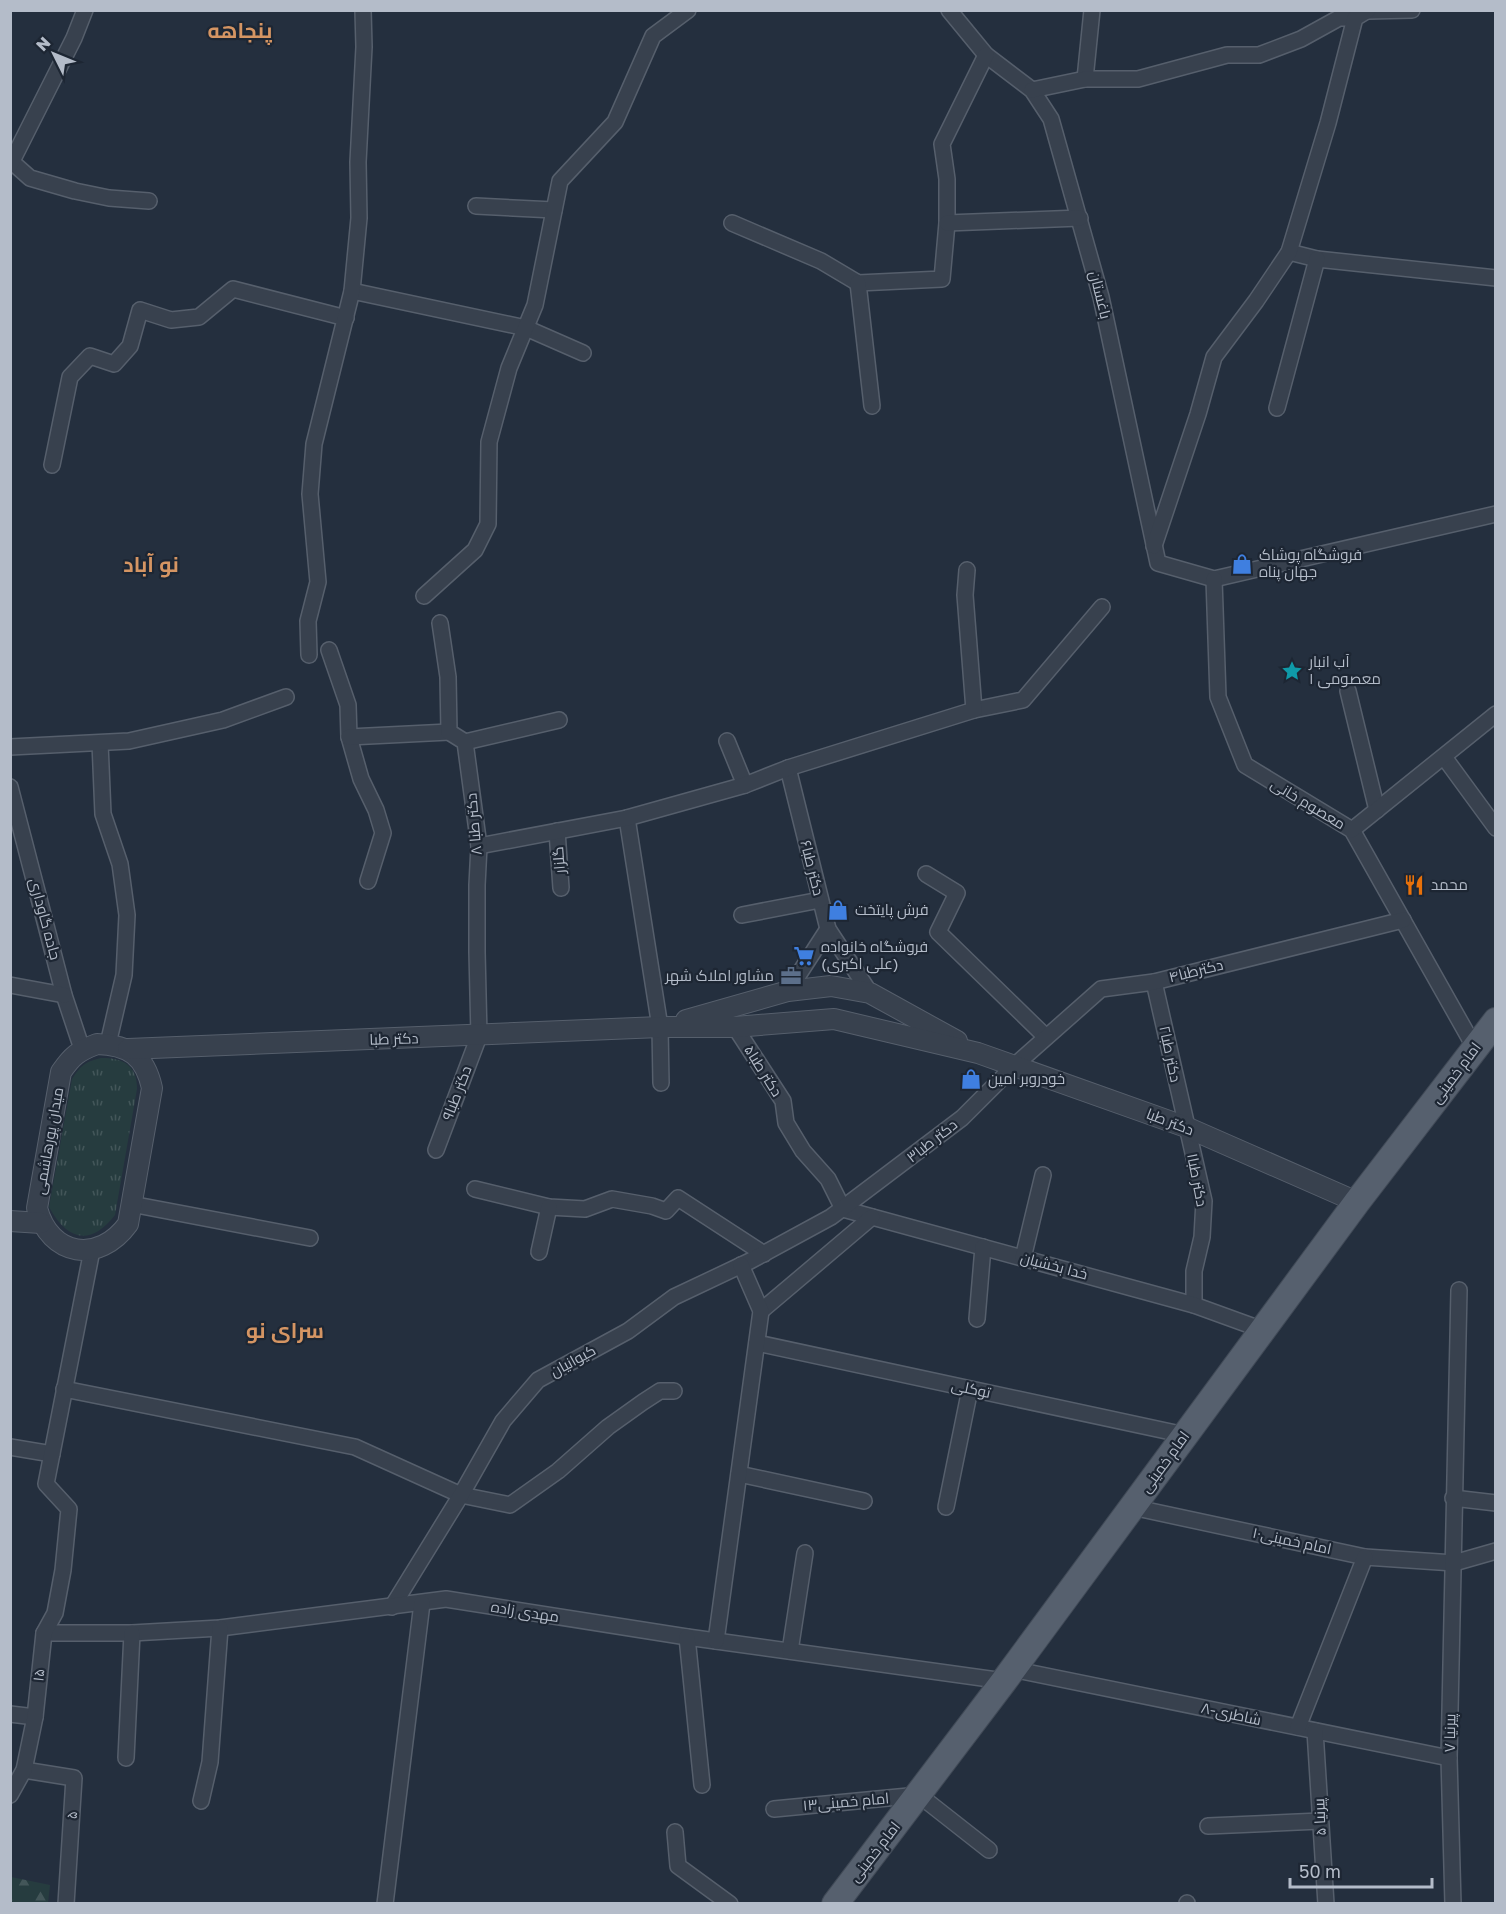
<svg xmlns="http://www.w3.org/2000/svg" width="1506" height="1914" font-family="'Golos Text',Cairo,sans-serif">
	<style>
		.grass { fill: url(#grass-tufts) }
		.forest { fill: url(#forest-firs) }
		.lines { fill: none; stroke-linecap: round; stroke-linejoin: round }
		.minor-casing { stroke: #565f6c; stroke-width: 18 }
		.tertiary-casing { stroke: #565f6c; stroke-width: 22 }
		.primary-casing { stroke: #414a57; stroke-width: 28 }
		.minor { stroke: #38414e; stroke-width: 15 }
		.tertiary { stroke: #38414e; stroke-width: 20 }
		.primary { stroke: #56606e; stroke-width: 26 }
		.labels { text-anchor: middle; stroke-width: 4.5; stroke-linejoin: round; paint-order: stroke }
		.street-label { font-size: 15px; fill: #b4bcc9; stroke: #1d2633 }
		.poi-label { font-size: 15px; fill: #b4bcc9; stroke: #1d2633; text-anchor: start }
		.district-label { font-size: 21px; font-weight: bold; fill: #d59563; stroke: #1d2633 }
	</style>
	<defs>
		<pattern id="grass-tufts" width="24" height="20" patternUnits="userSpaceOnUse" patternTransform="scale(1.5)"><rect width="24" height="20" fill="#263c3f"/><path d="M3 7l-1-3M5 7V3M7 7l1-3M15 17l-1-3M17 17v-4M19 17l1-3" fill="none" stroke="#435659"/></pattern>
		<pattern id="forest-firs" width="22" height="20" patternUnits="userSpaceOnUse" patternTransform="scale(1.5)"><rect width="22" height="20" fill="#263c3f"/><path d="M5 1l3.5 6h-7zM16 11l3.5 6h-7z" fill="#435659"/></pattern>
	</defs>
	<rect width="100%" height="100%" fill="#242f3e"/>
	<path class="grass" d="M101,1058C123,1058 137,1065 137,1089L115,1215C90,1247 67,1240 49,1207L72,1079C81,1065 85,1062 101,1058Z"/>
	<path class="forest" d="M11,1877L50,1885L48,1903H11Z"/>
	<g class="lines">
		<g class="minor-casing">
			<g id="minor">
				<path d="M949,10L986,55L1032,90L1051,119L1101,297L1158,563L1214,579L1496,514"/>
				<path d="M1368,11L1412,10"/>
				<path d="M1085,79L1092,10"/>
				<path d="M1032,90L1085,79H1138L1227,55H1259L1301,39L1339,18H1355"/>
				<path d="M12,162L30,178L75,191L109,198L149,201"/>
				<path d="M10,165L74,38L85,10"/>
				<path d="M476,206L554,210"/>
				<path d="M732,223L821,261L858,283L942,279L947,223V179L942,144L986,55"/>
				<path d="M947,223L1080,218"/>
				<path d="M1289,252L1317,259L1496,278"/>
				<path d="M858,283L872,406"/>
				<path d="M352,291L526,328L583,353"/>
				<path d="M1277,408L1317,259"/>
				<path d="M52,465L70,377L90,356L114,364L130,346L140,310L171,320L199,317L233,289L346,318"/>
				<path d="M1154,546L1198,414L1214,357L1256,301L1289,252L1328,123L1355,18L1368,10"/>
				<path d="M1214,579L1218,697L1245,765L1352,830L1475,1048"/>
				<path d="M424,596L475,550L488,524L489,442L509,368L535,305L560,181L615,122L653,36L688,10"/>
				<path d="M329,650L348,705L349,737L361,779L376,810L383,833L368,881"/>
				<path d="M309,655L308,621L318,582L310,494L314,444L352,291L359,218L358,162L364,47L363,10"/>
				<path d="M1348,691L1377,810"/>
				<path d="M974,710L1023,700L1102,607"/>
				<path d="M349,737L449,732"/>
				<path d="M727,741L745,785"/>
				<path d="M465,742L559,720"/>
				<path d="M100,743L103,814L120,864L127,915L124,975L108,1044"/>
				<path d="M10,747L129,741L223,720L286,697"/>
				<path d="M1444,757L1496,828"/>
				<path d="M788,768L828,929L870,993"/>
				<path d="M10,787L64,995L82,1049"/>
				<path d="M627,818L660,1027L661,1083"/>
				<path d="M1352,830L1496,714"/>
				<path d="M557,831L561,888"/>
				<path d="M479,846L627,818L745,785L788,768L974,710L965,595L967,570"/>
				<path d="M926,874L957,893L938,932L1046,1037"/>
				<path d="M742,915L820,900"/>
				<path d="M1154,982L1204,1201L1202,1237L1194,1271V1305"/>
				<path d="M10,985L64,995"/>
				<path d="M788,991L828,929"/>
				<path d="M735,1027L783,1101L786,1123L803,1151L828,1179L843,1209"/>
				<path d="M436,1150L479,1036L477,952V885L479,846L465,742L449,732L448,677L440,623"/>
				<path d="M475,1189L549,1207L585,1209L612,1199L652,1206L666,1211L678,1198L764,1254"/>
				<path d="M131,1204L310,1238"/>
				<path d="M843,1209L1194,1305L1263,1330"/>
				<path d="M539,1252L549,1207"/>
				<path d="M1023,1258L1043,1175"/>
				<path d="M761,1311L872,1217"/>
				<path d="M977,1319L983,1247"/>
				<path d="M757,1343L1185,1435"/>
				<path d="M64,1389L355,1447L461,1495L510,1505L558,1471L608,1427L643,1402L660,1391H674"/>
				<path d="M10,1447L52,1454"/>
				<path d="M739,1474L864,1501"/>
				<path d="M1453,1498L1496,1503"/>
				<path d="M946,1507L970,1389"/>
				<path d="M1132,1507L1365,1557L1454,1563L1496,1551"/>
				<path d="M392,1607L461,1495L503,1421L538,1380L628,1331L674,1297L750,1261L831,1217L962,1118L1014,1066L1101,989L1154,982L1403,920"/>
				<path d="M44,1633H132L220,1628L446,1599L687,1637L1004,1681"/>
				<path d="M687,1637L702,1785"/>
				<path d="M716,1641L761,1311L741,1265"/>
				<path d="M790,1651L805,1553"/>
				<path d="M1012,1669L1449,1758"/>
				<path d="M10,1714L35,1717"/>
				<path d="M1298,1727L1365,1557"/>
				<path d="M1315,1731L1326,1904"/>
				<path d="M126,1758L132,1633"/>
				<path d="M24,1770L74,1778L66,1904"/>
				<path d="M10,1795L24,1770L35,1717L44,1633L55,1613L63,1570L69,1509L46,1484L92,1250"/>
				<path d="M201,1801L210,1762L220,1628"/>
				<path d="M774,1809L919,1795L989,1850"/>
				<path d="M1208,1826L1320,1821"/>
				<path d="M675,1832L678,1866L730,1904"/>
				<path d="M1187,1903V1904"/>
				<path d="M385,1904L422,1603"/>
				<path d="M1453,1904L1449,1758L1459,1290"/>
			</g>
		</g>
		<g class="tertiary-casing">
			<g id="tertiary">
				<path d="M686,1020L788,991L831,986L870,993L957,1041"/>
				<path d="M97,1044C129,1045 145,1056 152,1088L128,1224C99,1264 50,1257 37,1208L61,1072C72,1056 78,1051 97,1044Z"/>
				<path d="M128,1049L660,1027H735L834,1019L978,1053L1186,1127L1357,1202"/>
				<path d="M10,1221L41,1223"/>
			</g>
		</g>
		<g class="primary-casing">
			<path id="primary" d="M835,1904L1004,1681L1357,1202L1496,1021"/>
		</g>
		<use href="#minor" class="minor"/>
		<use href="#tertiary" class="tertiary"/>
		<use href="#primary" class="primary"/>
	</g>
	<defs>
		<g id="shop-bare" transform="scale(1.62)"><path d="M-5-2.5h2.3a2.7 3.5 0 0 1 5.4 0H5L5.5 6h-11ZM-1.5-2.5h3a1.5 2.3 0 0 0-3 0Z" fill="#3f7fe0" stroke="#1d2633" stroke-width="2.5" paint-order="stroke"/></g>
		<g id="sight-bare" transform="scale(1.62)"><path d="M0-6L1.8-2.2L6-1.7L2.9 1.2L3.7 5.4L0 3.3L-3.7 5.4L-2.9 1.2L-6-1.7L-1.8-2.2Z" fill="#0f9aa8" stroke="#1d2633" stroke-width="2.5" paint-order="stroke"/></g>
		<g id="restaurant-bare" transform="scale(1.62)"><path d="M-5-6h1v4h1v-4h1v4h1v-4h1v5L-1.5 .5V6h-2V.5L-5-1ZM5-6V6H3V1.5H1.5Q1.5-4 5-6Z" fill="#e8710a" stroke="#1d2633" stroke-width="2.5" paint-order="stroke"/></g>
		<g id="supermarket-bare" transform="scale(1.62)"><path d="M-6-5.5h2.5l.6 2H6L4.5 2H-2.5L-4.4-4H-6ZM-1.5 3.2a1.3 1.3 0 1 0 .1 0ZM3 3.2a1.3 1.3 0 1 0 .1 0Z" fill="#3f7fe0" stroke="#1d2633" stroke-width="2.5" paint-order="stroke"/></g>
		<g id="office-bare" transform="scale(1.62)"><path d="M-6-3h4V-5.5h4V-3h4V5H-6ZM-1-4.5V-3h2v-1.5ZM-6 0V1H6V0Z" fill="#5c6f8a" stroke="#1d2633" stroke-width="2.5" paint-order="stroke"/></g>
	</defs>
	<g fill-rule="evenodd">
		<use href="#shop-bare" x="1242" y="564"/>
		<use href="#sight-bare" x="1292" y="671"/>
		<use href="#restaurant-bare" x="1414" y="885"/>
		<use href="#shop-bare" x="838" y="910"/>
		<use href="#supermarket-bare" x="804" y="956"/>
		<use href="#office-bare" x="791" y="976"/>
		<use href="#shop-bare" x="971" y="1079"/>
	</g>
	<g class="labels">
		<g class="street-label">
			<text transform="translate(1100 295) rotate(76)" y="5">باغستان</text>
			<text transform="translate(1308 804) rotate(31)" y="5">معصوم خانی</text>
			<text transform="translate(474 824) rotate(-95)" y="5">دکتر طبا ۸</text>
			<text transform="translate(559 860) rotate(-94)" y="5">گلزار</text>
			<text transform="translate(812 868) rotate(76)" y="5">دکتر طبا۶</text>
			<text transform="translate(45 919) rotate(75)" y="5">جاده گاوداری</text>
			<text transform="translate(1196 971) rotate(-14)" y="5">دکترطبا۴</text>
			<text transform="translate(394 1039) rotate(-2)" y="5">دکتر طبا</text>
			<text transform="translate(1170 1054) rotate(78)" y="5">دکتر طبا۲</text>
			<text transform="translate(763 1071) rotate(58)" y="5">دکتر طبا۵</text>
			<text transform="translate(1456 1073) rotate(-53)" y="5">امام خمینی</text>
			<text transform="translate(457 1093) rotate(-69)" y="5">دکتر طبا۹</text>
			<text transform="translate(1170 1122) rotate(21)" y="5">دکتر طبا</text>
			<text transform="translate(49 1141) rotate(-80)" y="5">میدان پورهاشمی</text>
			<text transform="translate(932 1141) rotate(-38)" y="5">دکتر طبا۳</text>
			<text transform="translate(1197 1180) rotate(79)" y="5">دکتر طبا۱</text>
			<text transform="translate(1054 1266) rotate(15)" y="5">خدا بخشیان</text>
			<text transform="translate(573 1361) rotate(-29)" y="5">کیوانیان</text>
			<text transform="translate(971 1389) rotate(12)" y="5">توکلی</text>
			<text transform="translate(1165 1462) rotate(-54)" y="5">امام خمینی</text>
			<text transform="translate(1292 1541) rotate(12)" y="5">امام خمینی۱۰</text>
			<text transform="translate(525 1612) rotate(9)" y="5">مهدی زاده</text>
			<text transform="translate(39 1675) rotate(-84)" y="5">۱۵</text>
			<text transform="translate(1231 1714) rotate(12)" y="5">۸-شاطری</text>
			<text transform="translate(1450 1733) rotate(-89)" y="5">پیرنیا ۷</text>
			<text transform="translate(846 1802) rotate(-5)" y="5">امام خمینی۱۳</text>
			<text transform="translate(72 1815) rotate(-86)" y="5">۵</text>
			<text transform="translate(1320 1817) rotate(-93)" y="5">پیرنیا ۵</text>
			<text transform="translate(875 1852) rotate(-52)" y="5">امام خمینی</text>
		</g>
		<g class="poi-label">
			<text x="1259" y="560">فروشگاه پوشاک<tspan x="1259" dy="17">جهان پناه</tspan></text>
			<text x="1309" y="667">آب انبار<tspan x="1309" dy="17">معصومی ۱</tspan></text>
			<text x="1431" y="890">محمد</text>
			<text x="855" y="915">فرش پایتخت</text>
			<text x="821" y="952">فروشگاه خانواده<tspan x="821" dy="17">(علی اکبری)</tspan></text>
			<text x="774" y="981" text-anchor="end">مشاور املاک شهر</text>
			<text x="988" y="1084">خودروبر امین</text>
		</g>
		<g class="district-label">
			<text x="240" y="38">پنجاهه</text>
			<text x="151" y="572">نو آباد</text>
			<text x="285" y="1338">سرای نو</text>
		</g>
	</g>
	<rect width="1506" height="1914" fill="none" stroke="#b4bcc9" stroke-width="24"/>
	<g transform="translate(54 54) rotate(313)" stroke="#1d2633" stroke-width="4.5" paint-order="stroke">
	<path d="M0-4.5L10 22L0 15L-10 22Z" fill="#b4bcc9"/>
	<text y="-9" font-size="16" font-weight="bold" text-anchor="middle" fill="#b4bcc9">N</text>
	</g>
	<path d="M1290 1878v9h142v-9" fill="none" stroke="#b4bcc9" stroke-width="3"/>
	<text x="1299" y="1878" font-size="18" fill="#b4bcc9" stroke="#1d2633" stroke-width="4.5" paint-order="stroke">50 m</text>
</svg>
